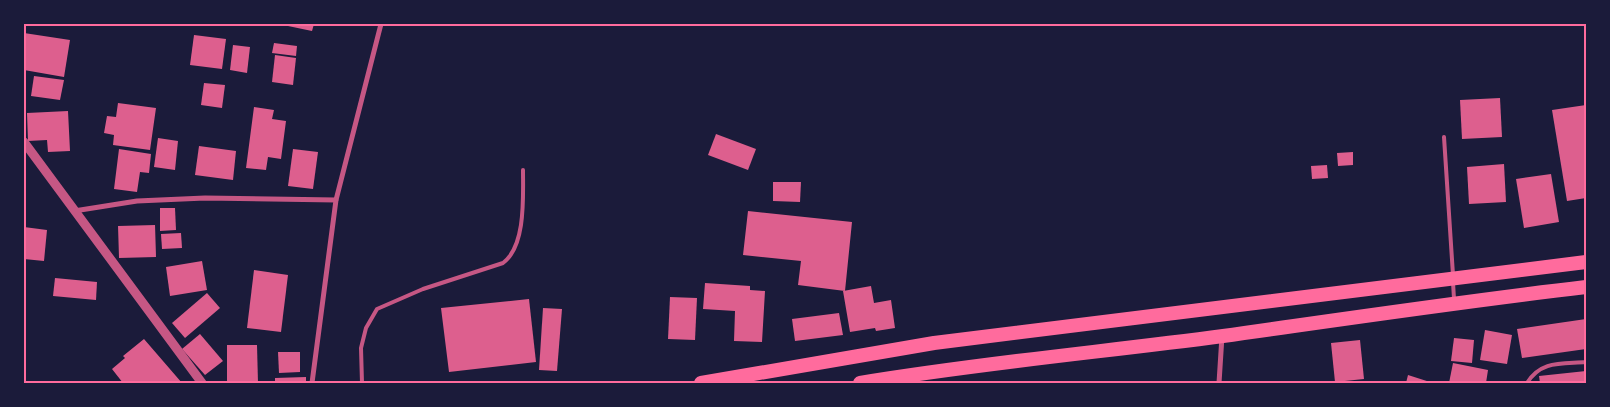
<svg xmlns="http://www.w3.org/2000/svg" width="1610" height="407" font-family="'Fira Sans Condensed',sans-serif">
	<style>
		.building { fill: #dd5f8e }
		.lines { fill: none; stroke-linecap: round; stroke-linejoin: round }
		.service { stroke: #c65784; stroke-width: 4 }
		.minor { stroke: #c65784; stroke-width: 5 }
		.tertiary { stroke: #c65784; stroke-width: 9 }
		.trunk { stroke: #ff6b9d; stroke-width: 14 }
		.neatline { fill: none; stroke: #ff6b9d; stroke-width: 2 }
	</style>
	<rect width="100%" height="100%" fill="#1b1b3a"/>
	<g class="building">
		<path d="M289,24H314L312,31L288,26Z"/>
		<path d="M24,33L70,40L64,77L24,70Z"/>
		<path d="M194,35L226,39L222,69L190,65Z"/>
		<path d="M274,43L297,46L296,56L272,53Z"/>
		<path d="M233,45L250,47L247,73L230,70Z"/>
		<path d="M275,55L296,58L293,85L272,82Z"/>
		<path d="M34,76L64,80L60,100L31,96Z"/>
		<path d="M204,83L225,85L222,108L201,105Z"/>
		<path d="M1500,98L1502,137L1462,139L1460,100Z"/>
		<path d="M118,103L156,108L150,150L113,145L114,135L104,133L107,116L116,117Z"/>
		<path d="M1586,105V198L1567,201L1552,110Z"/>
		<path d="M254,107L274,110L272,119L286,121L281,159L268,157L266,170L246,168Z"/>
		<path d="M68,111L70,151L48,152L47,140L28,141L27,113Z"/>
		<path d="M716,134L756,149L748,170L708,155Z"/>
		<path d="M158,138L178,141L175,170L154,167Z"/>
		<path d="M199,146L236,151L233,180L195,175Z"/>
		<path d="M119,149L151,154L149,173L140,172L137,192L114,189Z"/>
		<path d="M293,149L318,152L313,189L288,186Z"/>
		<path d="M1353,152V165L1338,166L1337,153Z"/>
		<path d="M1504,164L1506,202L1469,204L1467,167Z"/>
		<path d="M1327,165L1328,178L1312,179L1311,166Z"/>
		<path d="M1551,174L1559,222L1524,228L1516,179Z"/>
		<path d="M773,182H801L800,202L773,201Z"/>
		<path d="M160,208H175L176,230L160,231Z"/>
		<path d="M748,211L852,222L845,291L798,285L801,261L743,255Z"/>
		<path d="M155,225L156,257L119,258L118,226Z"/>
		<path d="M24,227L47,230L44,261L24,259Z"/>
		<path d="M181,233L182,248L162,249L161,234Z"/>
		<path d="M202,261L207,290L170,296L166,267Z"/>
		<path d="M254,270L288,275L281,332L247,328Z"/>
		<path d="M55,278L97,282L96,300L53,296Z"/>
		<path d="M705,283L750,286V290L765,291L762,342L734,341L735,311L703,309Z"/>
		<path d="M871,286L874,303L891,300L895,328L876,331L875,328L850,332L843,291Z"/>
		<path d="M207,293L220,308L185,338L172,323Z"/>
		<path d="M670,297L697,298L695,340L668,339Z"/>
		<path d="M529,299L536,362L449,372L441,308Z"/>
		<path d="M543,308L562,309L557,371L539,370Z"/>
		<path d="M839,313L843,335L795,341L792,319Z"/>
		<path d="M1586,319V349L1522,358L1517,329Z"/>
		<path d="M1485,330L1512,335L1507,364L1480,360Z"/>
		<path d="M200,334L223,361L205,375L182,349Z"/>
		<path d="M1454,338L1474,340L1472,363L1451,361Z"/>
		<path d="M144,339L182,383H123L112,369L125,358L123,356Z"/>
		<path d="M1360,340L1364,379L1335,382L1331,343Z"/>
		<path d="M227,345H257L258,383H227Z"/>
		<path d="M278,352H300V372L279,373Z"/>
		<path d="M1453,363L1488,370L1486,383H1449Z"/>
		<path d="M1586,371V383H1540L1539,376Z"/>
		<path d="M1408,375L1433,383H1406Z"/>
		<path d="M306,377V383H275V378Z"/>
	</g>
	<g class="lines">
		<g class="service">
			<path d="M1444,137L1453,275"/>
			<path d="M1453,282L1454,299"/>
			<path d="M362,383L361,348L366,328L377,309L423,289L503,263C526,246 523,197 523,170"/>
			<path d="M1527,383C1541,360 1562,364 1586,362"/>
		</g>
		<g class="minor">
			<path d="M74,211L137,201L205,198L336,200"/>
			<path d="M312,383L336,200L381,24"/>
			<path d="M1219,383L1222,336"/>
		</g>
		<path class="tertiary" d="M24,142L202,383"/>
		<g class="trunk">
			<path d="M701,383L934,343L1586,262"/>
			<path d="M860,383C980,363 1102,352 1223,336C1344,319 1465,301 1586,287"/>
		</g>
	</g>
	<rect width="1610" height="407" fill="none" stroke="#1b1b3a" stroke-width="50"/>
	<rect x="25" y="25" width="1560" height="357" class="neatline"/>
</svg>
